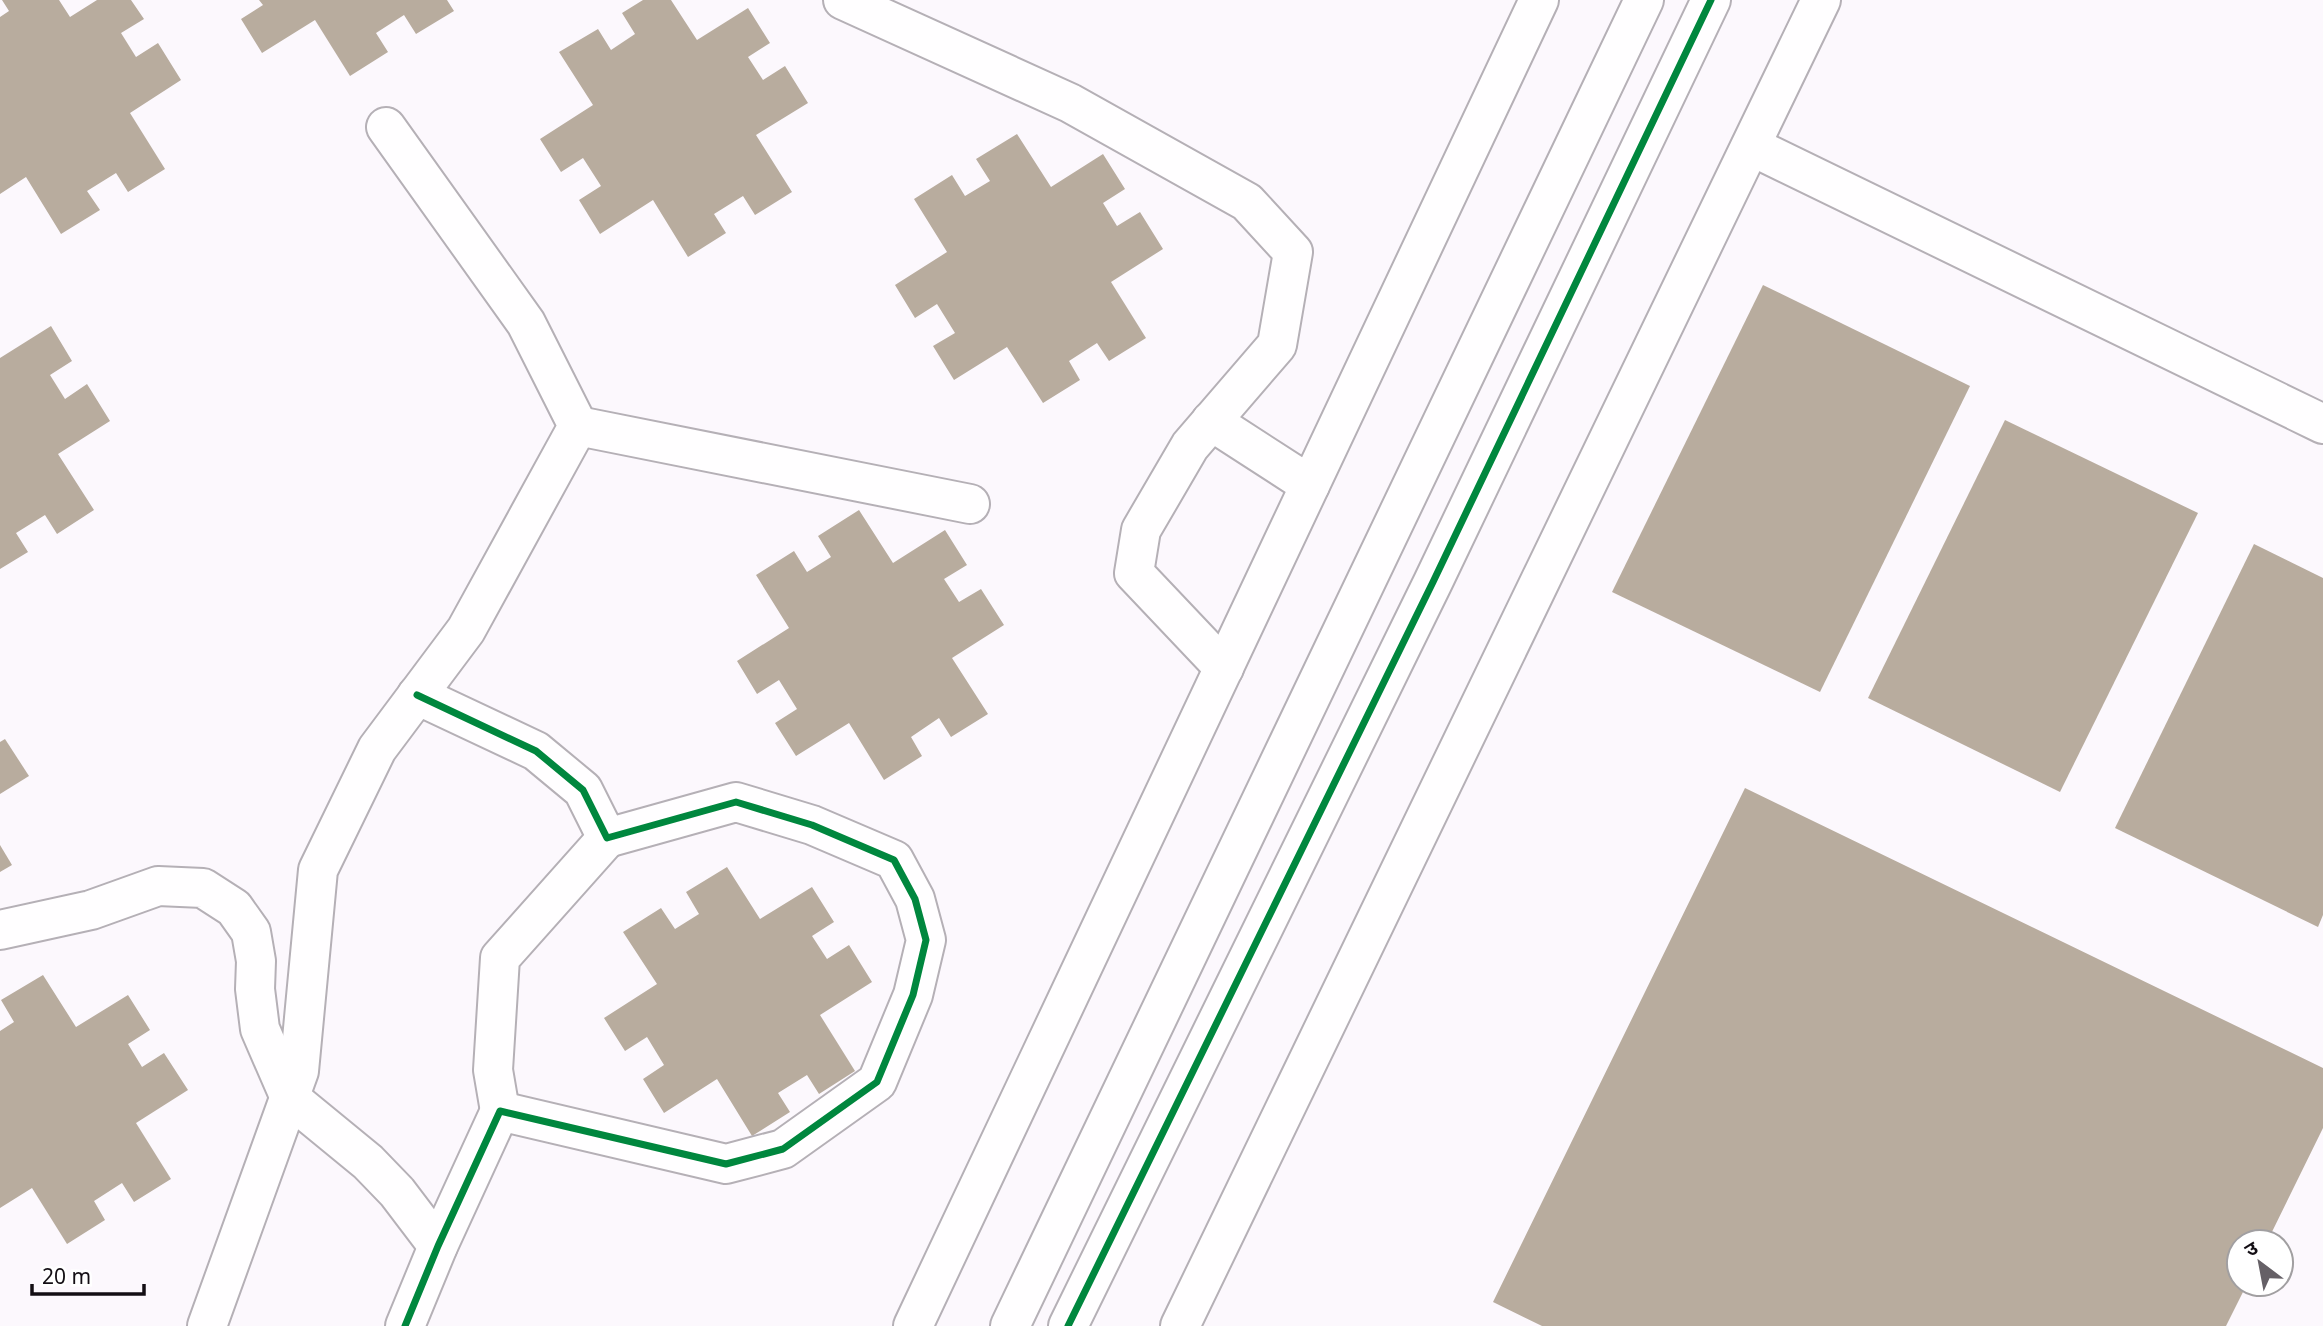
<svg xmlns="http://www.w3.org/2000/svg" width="2323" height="1326" font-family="'Noto Sans','Noto Sans Devanagari',sans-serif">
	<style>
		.building { fill: #b8ac9e }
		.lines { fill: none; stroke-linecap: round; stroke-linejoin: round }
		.minor-casing { stroke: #b5b0b6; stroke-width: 42 }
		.minor { stroke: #fffeff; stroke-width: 38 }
		.cycleway-casing { stroke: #fff; stroke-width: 11 }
		.cycleway { stroke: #00873e; stroke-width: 7 }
	</style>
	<rect width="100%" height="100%" fill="#fcf8fd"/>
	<g class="building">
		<path d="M2,0H59L70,17L97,0H131L144,19L121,33L136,57L158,43L181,80L130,113L165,169L128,192L116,173L87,191L100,210L61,234L26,177L0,194V17L9,11Z"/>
		<path d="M259,0H447L454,11L416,34L404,15L376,33L388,52L350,76L315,20L262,53L241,19L263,5Z"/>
		<path d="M643,0H671L697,40L748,8L770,43L748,57L763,80L785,66L808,103L756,135L792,192L755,215L743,196L714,214L726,233L688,257L653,200L600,234L579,200L601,186L583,158L561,172L540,139L593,105L559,52L598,29L611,50L635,34L622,13Z"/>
		<path d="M1017,134L1051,187L1103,154L1125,189L1103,203L1117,226L1140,212L1163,249L1111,282L1146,338L1109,361L1097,343L1069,361L1080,380L1043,403L1007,347L954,380L933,346L955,333L937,304L915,318L895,285L947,252L914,199L952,175L965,196L990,181L976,159Z"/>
		<path d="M1763,285L1970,386L1820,692L1612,592Z"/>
		<path d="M51,326L72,361L50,375L65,399L87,384L110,421L58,454L94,510L57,534L45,515L16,533L28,552L0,569V358Z"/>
		<path d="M2005,420L2198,513L2060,792L1868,698Z"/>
		<path d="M859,510L893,563L945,530L967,565L944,579L959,602L981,589L1004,625L952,658L988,714L951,737L939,718L911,737L922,756L884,780L849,723L796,756L775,723L797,709L779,680L757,694L737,661L789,628L756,575L794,551L807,572L831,557L818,536Z"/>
		<path d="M2254,544L2323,578V915L2318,927L2115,828Z"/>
		<path d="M5,739L29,776L0,794V742Z"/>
		<path d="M1745,788L2323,1068V1128L2267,1242H2239V1284H2247L2226,1326H1542L1493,1302Z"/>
		<path d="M0,845L12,865L0,872Z"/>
		<path d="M727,867L760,919L812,887L834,922L812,936L827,959L849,945L872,982L820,1015L855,1071L819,1094L807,1075L778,1093L790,1112L752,1136L717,1079L664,1113L643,1079L664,1065L647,1037L625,1051L604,1018L657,984L623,932L661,908L675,929L699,914L686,892Z"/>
		<path d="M43,975L76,1027L128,995L150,1030L128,1044L142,1067L164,1053L188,1090L136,1123L171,1179L134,1202L122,1183L94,1201L105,1220L67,1244L32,1188L0,1208V1031L14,1022L1,1000Z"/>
	</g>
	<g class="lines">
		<g class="minor-casing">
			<g id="minor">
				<path d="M843,0L1070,103L1247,202L1293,252L1277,345L1190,446L1141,530L1134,573L1224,668"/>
				<path d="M1751,146L2323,424"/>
				<path d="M1211,421L1310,485"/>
				<path d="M578,426L970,504"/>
				<path d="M0,930L91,910L158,886L203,888L234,908L251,932L256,961L255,989L260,1029L290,1098L368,1162L397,1192L438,1246"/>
				<path d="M500,1111L493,1070L500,958L607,838"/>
				<path d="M207,1326L299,1071L318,870L377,749L466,630L578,426L526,323L386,127"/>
				<path d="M405,1326L438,1246L500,1111L726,1164L783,1149L877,1082L913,995L926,940L915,899L894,860L812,825L736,802L607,838L583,790L536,751L417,695"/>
				<path d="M913,1326L1539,0"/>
				<path d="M1010,1326L1644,0"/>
				<path d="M1068,1326L1433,582L1711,0"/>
				<path d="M1180,1326L1821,0"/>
			</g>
		</g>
		<use href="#minor" class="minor"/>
		<g class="cycleway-casing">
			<g id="cycleway">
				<path d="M405,1326L438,1246L500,1111L726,1164L783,1149L877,1082L913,995L926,940L915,899L894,860L812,825L736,802L607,838L583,790L536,751L417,695"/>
				<path d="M1068,1326L1433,582L1711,0"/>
			</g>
		</g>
		<use href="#cycleway" class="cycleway"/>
	</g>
	<g transform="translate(2260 1263) rotate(328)"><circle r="33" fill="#ffffff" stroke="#a19fa1" stroke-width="2"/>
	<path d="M0-5L12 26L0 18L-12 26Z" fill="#656066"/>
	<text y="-10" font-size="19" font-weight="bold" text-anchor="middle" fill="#130e14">उ</text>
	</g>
	<path d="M32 1284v10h112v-10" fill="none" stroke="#130e14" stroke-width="3.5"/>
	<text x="42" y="1284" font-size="21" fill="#130e14" stroke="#ffffff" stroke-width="5" paint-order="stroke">20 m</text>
</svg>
